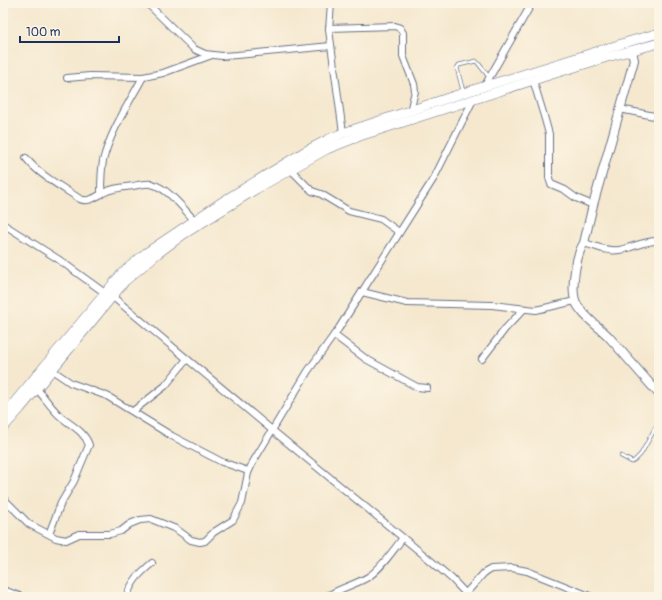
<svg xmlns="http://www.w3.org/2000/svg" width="662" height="600" font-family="Pangolin,sans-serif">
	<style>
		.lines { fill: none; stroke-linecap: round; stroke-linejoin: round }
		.service-casing { stroke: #677086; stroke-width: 4.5 }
		.minor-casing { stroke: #677086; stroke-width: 8 }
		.tertiary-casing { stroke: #677086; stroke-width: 10 }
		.secondary-casing { stroke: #677086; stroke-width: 10 }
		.service { stroke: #fff; stroke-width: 3 }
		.minor { stroke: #fff; stroke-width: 6 }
		.tertiary { stroke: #fff; stroke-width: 8 }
		.secondary { stroke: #fff; stroke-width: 9 }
	</style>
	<rect width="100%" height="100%" fill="#fcf5e5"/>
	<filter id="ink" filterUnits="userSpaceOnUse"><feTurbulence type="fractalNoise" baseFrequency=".025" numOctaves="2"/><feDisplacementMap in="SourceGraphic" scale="8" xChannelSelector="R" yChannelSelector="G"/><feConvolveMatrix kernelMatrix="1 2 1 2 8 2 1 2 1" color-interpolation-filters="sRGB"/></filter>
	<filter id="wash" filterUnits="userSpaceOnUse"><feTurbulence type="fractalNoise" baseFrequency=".012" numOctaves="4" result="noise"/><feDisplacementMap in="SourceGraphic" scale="16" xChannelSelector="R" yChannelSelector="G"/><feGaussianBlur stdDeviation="0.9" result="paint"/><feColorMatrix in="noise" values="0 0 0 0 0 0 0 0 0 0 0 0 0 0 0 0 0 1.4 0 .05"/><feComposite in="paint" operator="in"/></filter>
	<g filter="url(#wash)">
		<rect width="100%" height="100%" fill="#f5e8cf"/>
	</g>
	<g filter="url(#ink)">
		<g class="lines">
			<g class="service-casing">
				<g id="service">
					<path d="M463,91L457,68L459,65L476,61L478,63L489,77"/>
					<path d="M621,456L632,462L634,461L641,454L659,421"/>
				</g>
			</g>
			<g class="minor-casing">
				<g id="minor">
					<path d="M147,3L194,49L205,54L222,56L237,55L331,46"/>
					<path d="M331,3L329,30L343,133"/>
					<path d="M329,28L395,26L400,28L403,33V56L414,84L415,91L410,112"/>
					<path d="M67,78L90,76L143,77L163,73L212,55"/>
					<path d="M533,80L544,116L549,134V178L551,184L565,190L576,198L593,205"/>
					<path d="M484,87L532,3"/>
					<path d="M620,109L659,117"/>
					<path d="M26,158C39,175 62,187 80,199C89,203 97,196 105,192C113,188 124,187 133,186C138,185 146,183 151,184C167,187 184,209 194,220"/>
					<path d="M290,169L312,191L321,194L349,211L381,219L399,232"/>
					<path d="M101,194C101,183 101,172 103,161C109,134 130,101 143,77"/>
					<path d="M3,224L58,259L105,293"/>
					<path d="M584,243C595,246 607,252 619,250C633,248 644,240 659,241"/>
					<path d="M362,292L407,303L492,305L536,310L575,301"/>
					<path d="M113,297L272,430L430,560L452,579L469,597"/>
					<path d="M334,335L366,359L417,387L427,388"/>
					<path d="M482,359L505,329L524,309"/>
					<path d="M52,370L71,383L107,396L172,436L222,462L248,471"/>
					<path d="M37,389C45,398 52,409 61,417C72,426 84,431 89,445L74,481L61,503L49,534"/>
					<path d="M133,411L165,386L187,359"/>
					<path d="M3,498L29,524L56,538L66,540L79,534H110L121,531L130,524L140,520L151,519L176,529L191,540L200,542L205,541L214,532L233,520L242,503L248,473L253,462L308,371L339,328L434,178L473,100"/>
					<path d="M466,593L484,573L491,569L512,568L527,571L592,597"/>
					<path d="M126,597C133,580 138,575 152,563"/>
					<path d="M326,597C339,588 355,585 368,577C381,569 393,550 403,538"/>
				</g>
			</g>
			<g class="tertiary-casing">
				<g id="tertiary">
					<path d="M632,51L634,60L633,64L593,205L584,243C576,255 571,286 575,300C579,313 599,327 608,336C625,355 642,375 659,394"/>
					<path d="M3,591L19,597"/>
				</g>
			</g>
			<g class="secondary-casing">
				<g id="secondary">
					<path d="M3,416L123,272L146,253L225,200L304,152L329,139L343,133L463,93L631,41L659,33"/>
					<path d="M3,428L20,409L125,281L157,254L184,234L256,189L327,149L360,136L543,77L604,58L659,43"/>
				</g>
			</g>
			<use href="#service" class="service"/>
			<use href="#minor" class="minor"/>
			<use href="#tertiary" class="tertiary"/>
			<use href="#secondary" class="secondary"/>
		</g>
	</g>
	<rect width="662" height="600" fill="none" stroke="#fcf5e5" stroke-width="16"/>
	<path d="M20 36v6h99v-6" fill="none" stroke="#1b2f5e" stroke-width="2"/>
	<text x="26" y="36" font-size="12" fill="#1b2f5e" stroke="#fcf5e5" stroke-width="3" paint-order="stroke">100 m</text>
</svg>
